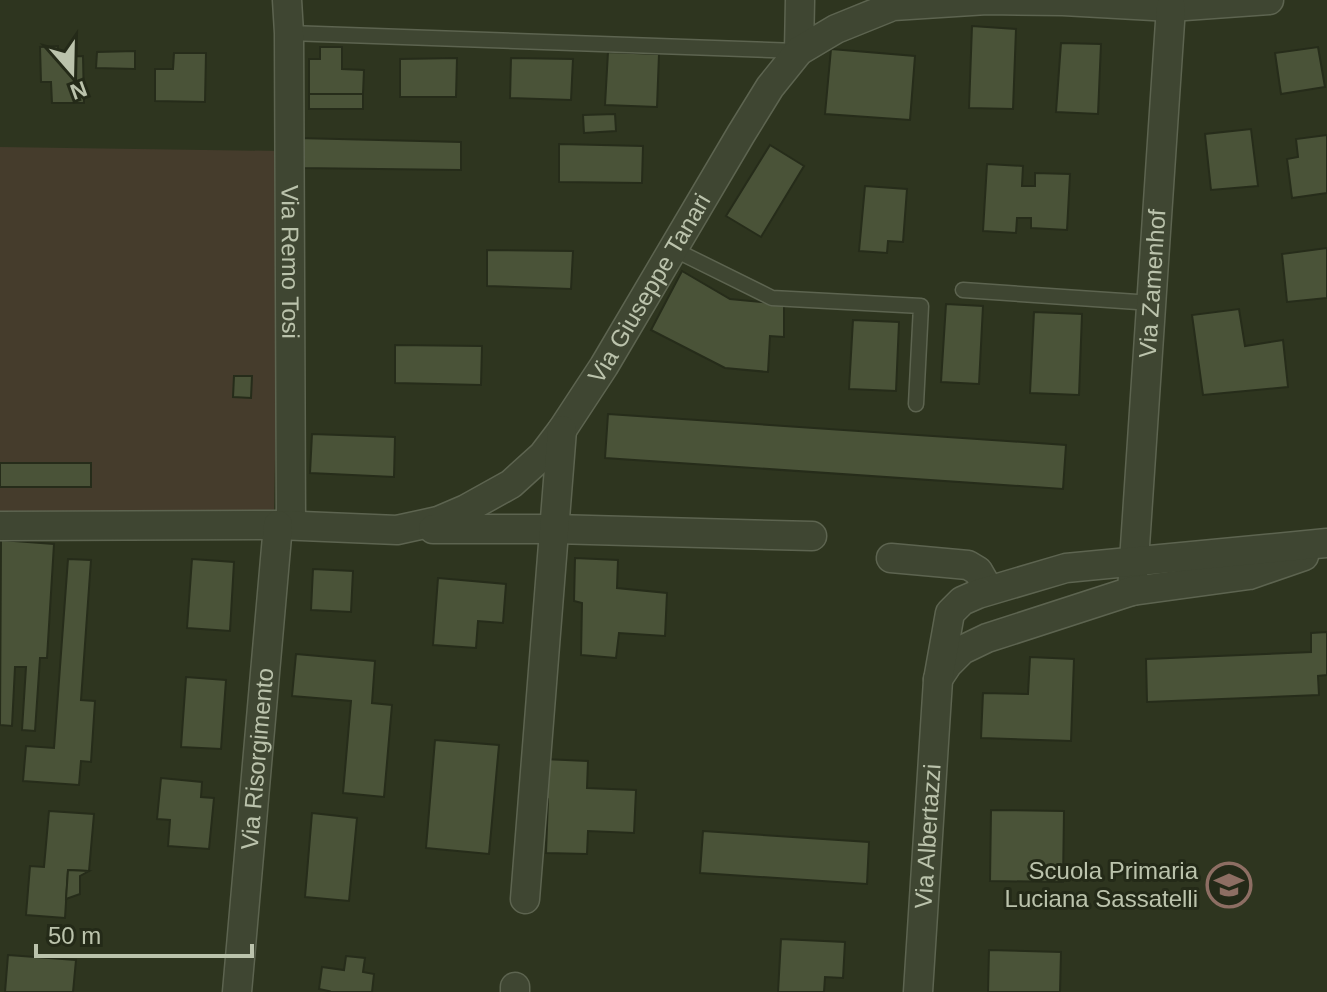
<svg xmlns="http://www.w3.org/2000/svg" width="1327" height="992" font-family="Arial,sans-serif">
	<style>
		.green { fill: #453c2c }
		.building { fill: #4a5338; stroke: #262c1a; stroke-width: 2 }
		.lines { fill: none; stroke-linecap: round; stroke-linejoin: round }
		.lane-casing { stroke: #5d6450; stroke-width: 17 }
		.street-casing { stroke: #5d6450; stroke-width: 31 }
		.lane { stroke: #3f4632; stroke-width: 14 }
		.street { stroke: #3f4632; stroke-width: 28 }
		.labels { text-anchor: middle; stroke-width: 6; stroke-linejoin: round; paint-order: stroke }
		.street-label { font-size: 24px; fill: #bbc3ac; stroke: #242a18 }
		.poi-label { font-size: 24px; fill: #bbc3ac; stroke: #242a18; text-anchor: end }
	</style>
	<rect width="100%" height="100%" fill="#2e351f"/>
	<path class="green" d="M0,147L281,151L274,511H0Z"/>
	<g class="building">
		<path d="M972,26L1016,29L1013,109L969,108Z"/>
		<path d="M1061,43L1101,44L1098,114L1056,112Z"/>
		<path d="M58,46V57L83,56L84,103H52L51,82H41L40,47Z"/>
		<path d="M320,47H342V69L364,70L363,94H309V59H320Z"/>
		<path d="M1318,47L1325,87L1281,94L1275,53Z"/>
		<path d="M831,49L915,56L910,120L825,114Z"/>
		<path d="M135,51V69L96,68L97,52Z"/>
		<path d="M608,52L659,54L657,107L605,105Z"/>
		<path d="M174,53H206L205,102L155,101V69H173Z"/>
		<path d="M457,58L456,97H400V59Z"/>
		<path d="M511,58L573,59L571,100L510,98Z"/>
		<rect x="309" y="94" width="54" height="15"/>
		<path d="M615,114L616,131L584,133L583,115Z"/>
		<path d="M1251,129L1258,186L1211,190L1205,134Z"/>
		<path d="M1327,135V193L1292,198L1287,159L1298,157L1296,139Z"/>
		<path d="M297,138L461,142V170L298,168Z"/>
		<path d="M559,144L643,146L642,183L559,182Z"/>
		<path d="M770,145L804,166L761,237L726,216Z"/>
		<path d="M987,164L1023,166L1022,186H1035V173L1070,174L1067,230L1031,228V218H1017L1016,233L983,231Z"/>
		<path d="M865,186L907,189L903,242L888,241L887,253L859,251Z"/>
		<path d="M1327,248V298L1287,302L1282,254Z"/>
		<path d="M487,250L573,251L571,289L487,286Z"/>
		<path d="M682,271L730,299L784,304V337L770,336L768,372L725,368L651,330Z"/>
		<path d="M946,304L983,306L979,384L941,382Z"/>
		<path d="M1239,309L1245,346L1283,340L1288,387L1203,395L1192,315Z"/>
		<path d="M1034,312L1082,314L1079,395L1030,393Z"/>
		<path d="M853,320L899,322L896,391L849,389Z"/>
		<path d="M395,345L482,346L481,385L395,383Z"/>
		<path d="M234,376H252L251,398L233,397Z"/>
		<path d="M608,414L1066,445L1063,489L605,458Z"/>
		<path d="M312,434L395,437L394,477L310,473Z"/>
		<rect x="0" y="463" width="91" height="24"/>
		<path d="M1,540L54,544L47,658H40L35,731L22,730L26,667H15L12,726L0,725Z"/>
		<path d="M575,558L618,560L617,588L667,593L665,636L619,633L616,658L581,655L582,603L574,601Z"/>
		<path d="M68,559L91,560L81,700L95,701L91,762L81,761L79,785L23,781L26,746L54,748Z"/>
		<path d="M192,559L234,562L230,631L187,628Z"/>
		<path d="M313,569L353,571L351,612L311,610Z"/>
		<path d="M438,578L506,584L503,623L478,621L476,648L433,645Z"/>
		<path d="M1327,632V675L1318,676L1319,695L1147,702L1146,659L1311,652V633Z"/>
		<path d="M296,654L375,661L372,703L392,705L384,797L343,793L351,701L292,696Z"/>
		<path d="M1030,657L1074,659L1071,741L981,738L983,693L1028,694Z"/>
		<path d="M186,677L226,680L221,749L181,747Z"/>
		<path d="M435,740L499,745L489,854L426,848Z"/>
		<path d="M543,759L588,761L587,788L636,790L634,833L588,831L587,854L546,853L548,799L541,798Z"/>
		<path d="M161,778L202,782L201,797L214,798L209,849L168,846L170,820L157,819Z"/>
		<path d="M991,810L1064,811L1063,882L990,881Z"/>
		<path d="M49,811L94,814L89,871L68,870L65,918L26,915L30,866L44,867Z"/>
		<path d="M312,813L357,818L349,901L305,897Z"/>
		<path d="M703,831L869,842L867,884L700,873Z"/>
		<path d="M68,870L89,871L80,876V894L66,899Z"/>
		<path d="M781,939L845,942L843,978L825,977L824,992H778Z"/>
		<path d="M989,950L1061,952L1060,992H988Z"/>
		<path d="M8,955L76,960L73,992H5Z"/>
		<path d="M346,956L365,958L363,972L374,974L372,992H328L329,991L319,989L322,967L344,970Z"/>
	</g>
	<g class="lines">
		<g class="lane-casing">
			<g id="lane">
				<path d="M289,33L798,51"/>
				<path d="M673,249L772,298L921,306L916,404"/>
				<path d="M963,290L1152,303"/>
			</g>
		</g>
		<g class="street-casing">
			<g id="street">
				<path id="s1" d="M287,0L289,33L291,525"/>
				<path d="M799,51L800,0"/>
				<path id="s2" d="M0,526L278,525L397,530L438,521L466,509L511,484L543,455L562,430L604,366L741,134L770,87L799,51L836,29L893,6L987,0L1063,1L1171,7L1269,0"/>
				<path d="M433,529H554L812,536"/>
				<path d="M891,558L968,565L978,571L989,590"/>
				<path id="s3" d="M1132,591L1171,7"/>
				<path d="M938,679L948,664L962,650L987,638L1132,591L1249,575L1304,556"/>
				<path d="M525,899L562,430"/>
				<path id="s4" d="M237,992L278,525"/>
				<path d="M515,992V987"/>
				<path id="s5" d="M918,992L938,680L950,613L962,601L978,594L1066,568L1327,543"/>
			</g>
		</g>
		<use href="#lane" class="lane"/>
		<use href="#street" class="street"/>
	</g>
	<defs>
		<g id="school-ring" transform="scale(2.3)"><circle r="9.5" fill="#242a18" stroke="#8d6e63" stroke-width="1.5"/><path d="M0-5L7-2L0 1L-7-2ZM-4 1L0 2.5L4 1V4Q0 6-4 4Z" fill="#8d6e63"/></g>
	</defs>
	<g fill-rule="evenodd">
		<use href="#school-ring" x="1229" y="885"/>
	</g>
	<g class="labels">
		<g class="street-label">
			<text dy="8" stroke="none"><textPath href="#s1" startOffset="262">Via Remo Tosi</textPath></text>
			<text dy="8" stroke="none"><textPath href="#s3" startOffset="308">Via Zamenhof</textPath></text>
			<text dy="8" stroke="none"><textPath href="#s2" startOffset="762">Via Giuseppe Tanari</textPath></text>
			<text dy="8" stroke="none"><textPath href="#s4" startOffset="234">Via Risorgimento</textPath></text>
			<text dy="8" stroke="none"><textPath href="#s5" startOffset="156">Via Albertazzi</textPath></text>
		</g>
		<g class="poi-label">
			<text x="1198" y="879">Scuola Primaria<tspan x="1198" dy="28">Luciana Sassatelli</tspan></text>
		</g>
	</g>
	<g transform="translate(72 72) rotate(160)" stroke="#242a18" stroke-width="6" paint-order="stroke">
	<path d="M0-6L14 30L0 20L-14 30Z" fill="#bbc3ac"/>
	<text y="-12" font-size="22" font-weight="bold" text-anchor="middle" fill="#bbc3ac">N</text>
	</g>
	<path d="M36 944v12h216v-12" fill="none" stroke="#bbc3ac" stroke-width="4"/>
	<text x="48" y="944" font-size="24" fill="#bbc3ac" stroke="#242a18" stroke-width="6" paint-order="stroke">50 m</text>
</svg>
